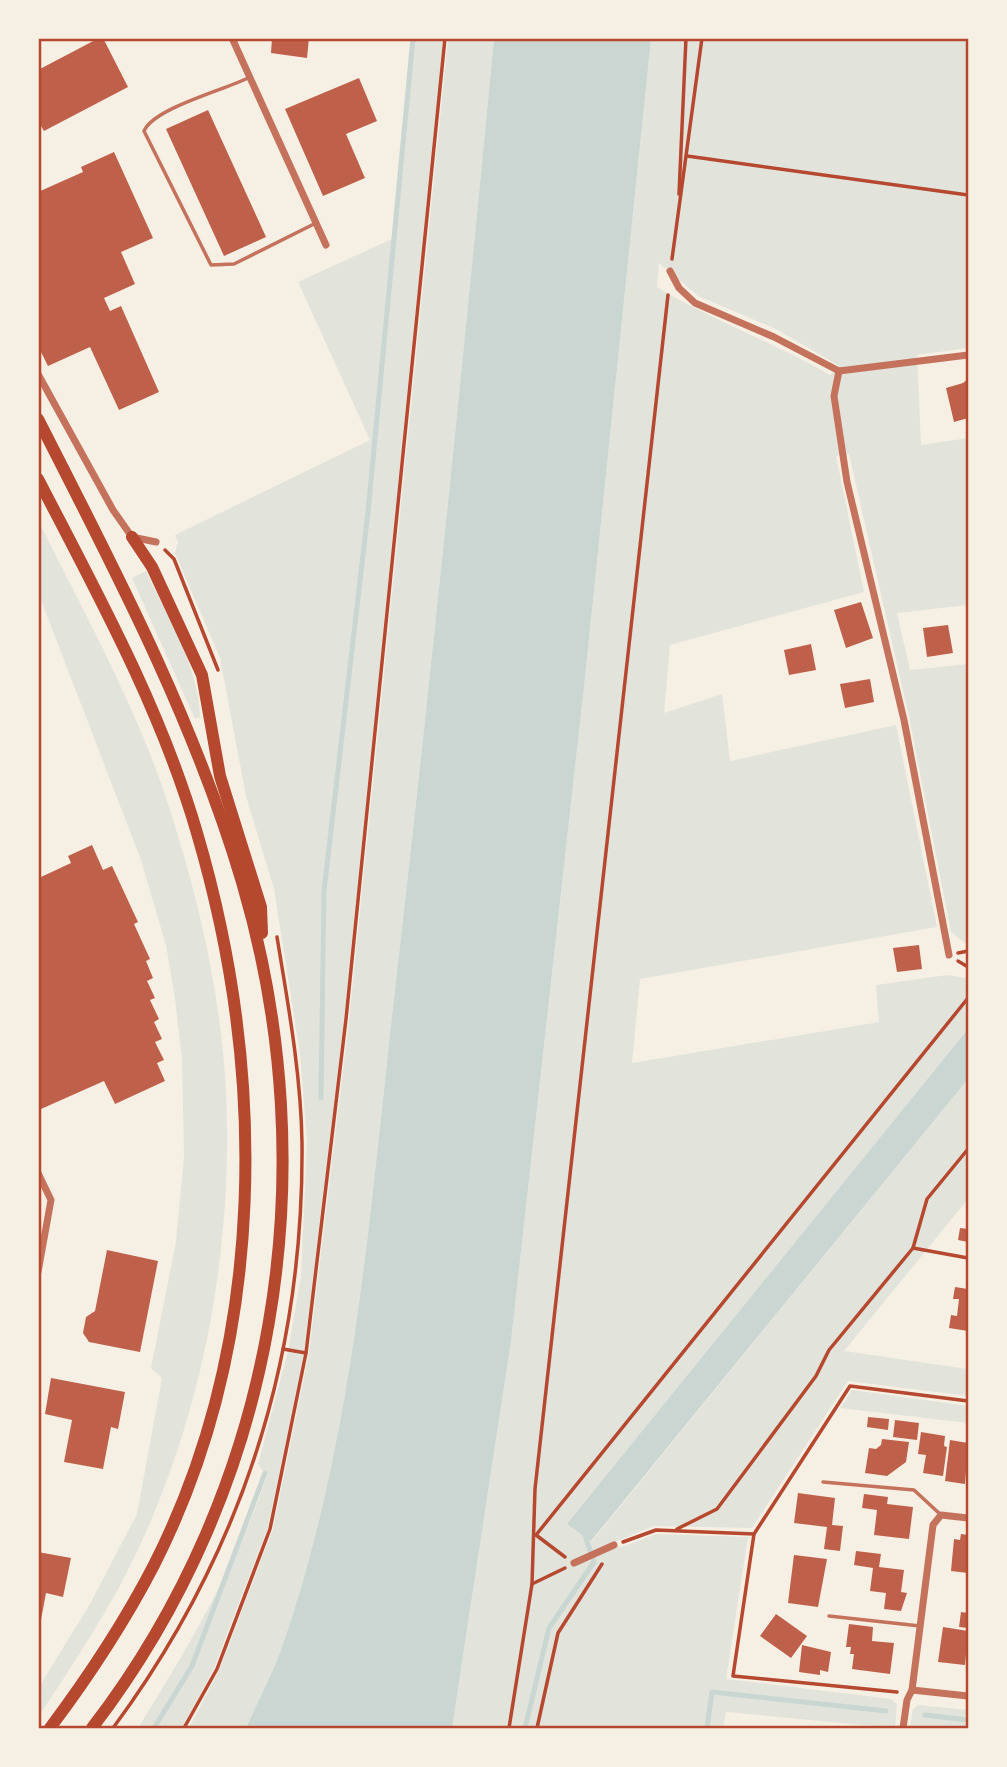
<svg xmlns="http://www.w3.org/2000/svg" width="1007" height="1767" font-family="Helvetica,sans-serif">
	<style>
		.green { fill: #e2e4dc; fill-rule: evenodd }
		.water { fill: #c9d6d2 }
		.lines { fill: none; stroke-linecap: round; stroke-linejoin: round }
		.stream { stroke: #c9d6d2; stroke-width: 5 }
		.building { fill: #bf614a }
		.path { stroke: #b5482f; stroke-width: 3.5 }
		.service { stroke: #c5725c; stroke-width: 3.5 }
		.minor { stroke: #c5725c; stroke-width: 7 }
		.trunk { stroke: #b5482f; stroke-width: 12 }
		.neatline { fill: none; stroke: #b5482f; stroke-width: 2.5 }
	</style>
	<rect width="100%" height="100%" fill="#f6efe4"/>
	<g class="green">
		<path d="M412,39H443L344,1019L304,1352L268,1527L214,1668L182,1728H138C188,1648 236,1566 267,1476L258,1464L288,1351L301,1276L307,1141L300,1054L274,889L246,796L220,658L175,553L178,542L175,535L370,440L298,282L394,238L413,48Z"/>
		<path d="M448,39H494C464,353 432,667 396,981C370,1204 356,1436 281,1650C271,1677 257,1703 246,1728H189L219,1670L273,1529L309,1353L349,1020Z"/>
		<path d="M651,39H968V348L917,355L921,445L968,438V605L897,613L910,670L968,664V945L951,932L909,717L849,454L836,456L864,592L670,645L664,713L722,694L730,761L896,725L937,927L640,979L632,1063L879,1022L876,985L947,975L968,978V1029L568,1524L592,1541L968,1079V1199L844,1351L968,1369V1396L848,1381L752,1528L654,1526L610,1544L622,1547L656,1534L748,1537L726,1679L891,1699L897,1704L895,1728L726,1712L723,1728H452L511,1341L584,687ZM659,263L698,296L776,329L839,366L830,375C774,342 713,321 657,287Z"/>
		<path d="M38,520C82,609 132,698 164,792C196,887 221,991 226,1092C234,1261 198,1442 117,1591C93,1634 66,1675 39,1716V1687L90,1604L137,1514L162,1378L151,1368L176,1242L184,1157L182,1059L175,999L166,945L141,860L39,595Z"/>
		<path d="M146,571C167,617 199,666 200,717L195,719L132,578Z"/>
		<path d="M852,1390L968,1406V1423L840,1408Z"/>
		<path d="M918,1705L968,1710V1728H910L913,1709Z"/>
	</g>
	<g class="water">
		<path d="M494,39H651L584,687L511,1341L452,1728H246C257,1703 271,1677 281,1650C356,1436 370,1204 396,981C432,667 464,353 494,39Z"/>
		<path d="M968,1029V1079L591,1541L567,1524Z"/>
	</g>
	<g class="lines">
		<g class="stream">
			<path d="M321,1098L324,891L368,512L413,38"/>
			<path d="M925,1715L968,1720"/>
			<path d="M154,1728L192,1666L265,1473"/>
			<path d="M525,1728L549,1628L594,1562L584,1533"/>
			<path d="M707,1728L712,1692L886,1711"/>
		</g>
	</g>
	<g class="building">
		<path d="M99,38H103L128,87L44,131L38,121V70Z"/>
		<path d="M272,38H309L307,58L271,53Z"/>
		<path d="M359,78L377,121L346,134L365,178L323,196L285,109Z"/>
		<path d="M208,110L266,237L224,256L166,129Z"/>
		<path d="M114,152L153,238L121,252L135,284L104,298L110,311L121,306L159,392L119,410L90,347L48,366L38,346V192L83,172L81,167Z"/>
		<path d="M968,379V418L954,422L946,388L963,383Z"/>
		<path d="M861,602L873,638L846,648L834,610Z"/>
		<path d="M948,625L953,653L927,657L923,628Z"/>
		<path d="M811,644L816,670L789,675L784,650Z"/>
		<path d="M870,679L874,702L845,708L840,684Z"/>
		<path d="M92,845L103,870L112,866L138,922L134,924L150,959L146,961L153,978L147,981L155,998L150,1000L159,1019L154,1022L162,1039L155,1042L164,1060L157,1063L165,1081L115,1104L104,1081L41,1109L38,1104V871L41,877L71,863L68,856Z"/>
		<path d="M919,945L922,969L897,972L893,948Z"/>
		<path d="M960,1228L968,1229V1242L958,1240Z"/>
		<path d="M107,1250L158,1261L140,1352L89,1342L83,1333L86,1317L95,1311Z"/>
		<path d="M955,1287L968,1289V1331L949,1328L951,1315L957,1316L959,1299H953Z"/>
		<path d="M51,1378L125,1392L118,1429L111,1427L103,1469L64,1462L72,1420L45,1414Z"/>
		<path d="M868,1417L889,1419L888,1430L867,1427Z"/>
		<path d="M895,1420L919,1423L917,1440L893,1437Z"/>
		<path d="M921,1432L945,1436L944,1446L947,1447L943,1476L923,1473L926,1455L918,1454Z"/>
		<path d="M882,1439L909,1442L906,1462L887,1476L865,1473L869,1448L876,1449L881,1445Z"/>
		<path d="M950,1440L968,1443L965,1484L945,1481Z"/>
		<path d="M798,1493L835,1498L832,1525L843,1526L840,1551L824,1549L827,1527L794,1523Z"/>
		<path d="M864,1494L888,1497L887,1504L913,1507L909,1539L874,1535L877,1510L862,1508Z"/>
		<path d="M961,1534L968,1535V1573L951,1571L954,1539L960,1540Z"/>
		<path d="M856,1551L881,1554L879,1567L904,1570L901,1592L907,1593L901,1611L884,1609L886,1593L870,1591L873,1568L854,1565Z"/>
		<path d="M38,1552L71,1558L63,1597L46,1593L40,1625Z"/>
		<path d="M794,1555L827,1559L818,1607L788,1603Z"/>
		<path d="M961,1612L968,1613V1628L959,1627Z"/>
		<path d="M776,1614L807,1636L791,1658L760,1636Z"/>
		<path d="M849,1624L873,1627L872,1641L894,1643L890,1674L852,1669L854,1654H850L851,1647H846Z"/>
		<path d="M943,1627L968,1631L965,1665L938,1662Z"/>
		<path d="M802,1645L831,1652L828,1672L820,1670V1675L799,1672Z"/>
	</g>
	<g class="lines">
		<g class="path">
			<path d="M687,156L968,195"/>
			<path d="M679,194L686,38"/>
			<path d="M672,259L702,38"/>
			<path d="M165,550L174,559L218,670"/>
			<path d="M958,953L968,951"/>
			<path d="M958,961L968,967"/>
			<path d="M913,1248L968,1258"/>
			<path d="M283,1349L306,1353"/>
			<path d="M677,1529L717,1509L816,1376L829,1350L913,1248L927,1199L968,1149"/>
			<path d="M754,1534L733,1676L897,1692"/>
			<path d="M623,1542L656,1530L754,1534L850,1386L968,1401"/>
			<path d="M565,1557L536,1535L968,998"/>
			<path d="M532,1584L565,1568"/>
			<path d="M113,1728C241,1555 304,1359 302,1143C301,1074 288,1004 277,937"/>
			<path d="M184,1728L217,1669L270,1529L306,1353L346,1019L445,38"/>
			<path d="M509,1728L532,1584L535,1489L668,295"/>
			<path d="M537,1728L558,1633L602,1564"/>
		</g>
		<g class="service">
			<path d="M248,78C224,90 154,108 144,131L211,265L234,264L316,223"/>
			<path d="M823,1482L914,1490L941,1515"/>
			<path d="M829,1616L920,1626"/>
		</g>
		<g class="minor">
			<path d="M232,38L326,245"/>
			<path d="M670,271L679,288L695,303L774,337L839,371L968,355"/>
			<path d="M839,371L834,396L847,482L904,720L949,955"/>
			<path d="M38,374L113,510L132,537L156,542"/>
			<path d="M38,1173L51,1200L38,1272"/>
			<path d="M574,1563L614,1545"/>
			<path d="M912,1690L968,1696"/>
			<path d="M903,1728L907,1700L912,1690L933,1525L941,1515L968,1518"/>
		</g>
		<g class="trunk">
			<path d="M38,419C115,570 194,720 242,882C328,1173 277,1487 92,1728"/>
			<path d="M38,479C97,593 161,709 197,833C267,1071 268,1340 154,1565C124,1623 89,1676 50,1728"/>
			<path d="M132,537L152,567L202,675L220,776L261,907L262,933"/>
		</g>
	</g>
	<rect width="1007" height="1767" fill="none" stroke="#f6efe4" stroke-width="80"/>
	<rect x="40" y="40" width="927" height="1687" class="neatline"/>
</svg>
